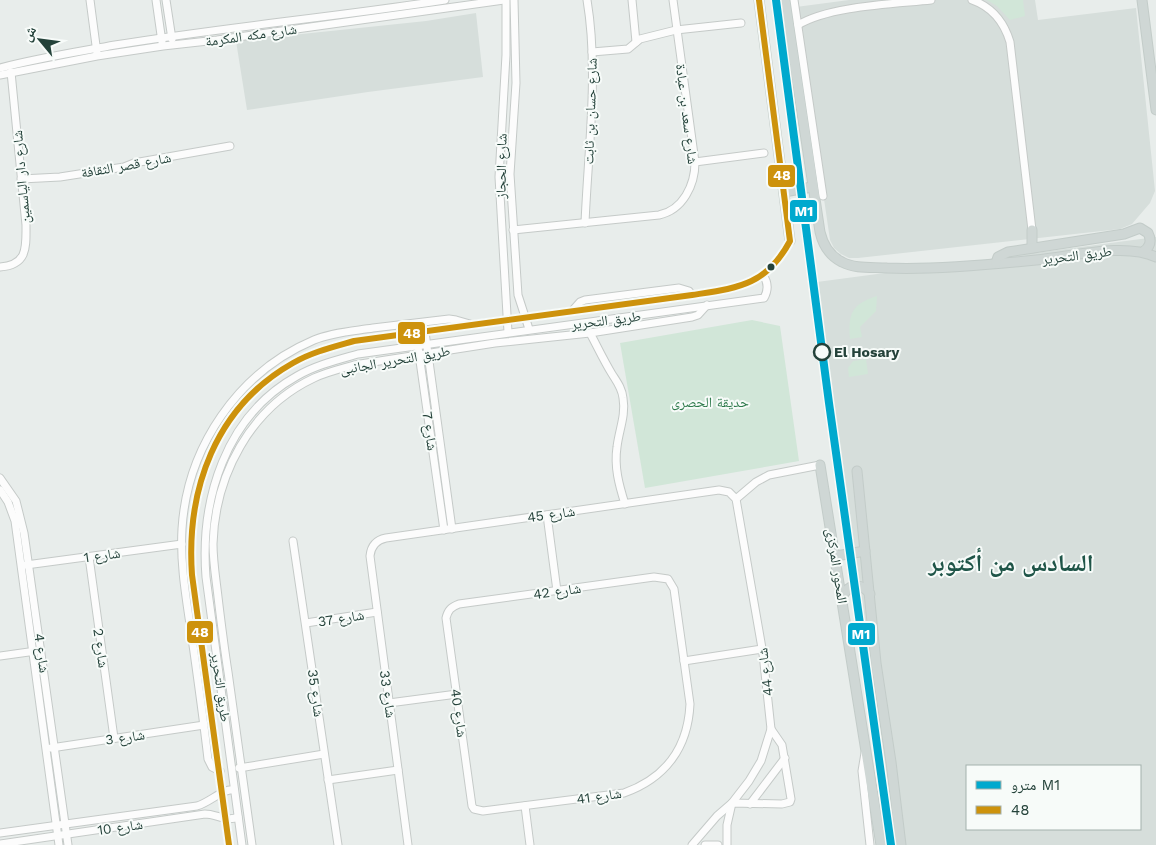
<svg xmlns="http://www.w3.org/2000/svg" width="1156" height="845" font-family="'Work Sans','Noto Naskh Arabic',sans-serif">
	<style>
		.built { fill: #d6dedb; fill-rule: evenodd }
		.green { fill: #d1e6d8 }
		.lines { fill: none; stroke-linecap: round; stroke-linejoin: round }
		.minor-casing { stroke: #c5cac8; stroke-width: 9 }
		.major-casing { stroke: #c3ccc9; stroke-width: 11 }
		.minor { stroke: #fcfcfc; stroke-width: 7 }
		.major { stroke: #cfd7d5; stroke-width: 9 }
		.bus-1-casing { stroke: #f7fbf9; stroke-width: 10 }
		.bus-1 { stroke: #cd920c; stroke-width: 6 }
		.metro-1-casing { stroke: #f7fbf9; stroke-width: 11 }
		.metro-1 { stroke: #00a9ce; stroke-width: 8 }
		.bus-dot { fill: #24423a; stroke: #f7fbf9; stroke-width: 2 }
		.stop-dot { fill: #f7fbf9; stroke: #24423a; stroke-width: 2.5 }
		.labels { text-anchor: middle; stroke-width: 4; stroke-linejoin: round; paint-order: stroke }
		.street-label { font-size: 14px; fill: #24423a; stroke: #f7fbf9 }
		.stop-label { font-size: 14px; font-weight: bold; fill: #24423a; stroke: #f7fbf9; text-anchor: start }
		.park-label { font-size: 14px; fill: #2d7a4b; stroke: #f7fbf9 }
		.town-label { font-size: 24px; font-weight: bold; fill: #1f5548; stroke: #f7fbf9 }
		.line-badge { stroke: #f7fbf9; stroke-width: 2 }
		.badge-label { font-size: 14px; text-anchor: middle; font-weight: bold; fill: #fff }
	</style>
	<rect width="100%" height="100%" fill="#e8edeb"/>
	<g class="built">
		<path d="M849,0H1035L1038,20L1136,8L1155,191L1150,203L1132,224L1120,229L858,258H849L841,254L834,248L830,240L796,7Z"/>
		<path d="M476,13L483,77L368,92L247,110L236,41L426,21Z"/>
		<path d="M1156,237V845H886L817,282ZM967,766H1140V829H967Z"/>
	</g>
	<g class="green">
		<path d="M987,0H1023L1025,16L1010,20L997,6Z"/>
		<path d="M877,296L876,311L860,327L862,337L850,339C848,313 852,304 877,296Z"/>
		<path d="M752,320L780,326L799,461L645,488L620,343Z"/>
		<path d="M866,359L868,374L849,377L848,368L853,361Z"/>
	</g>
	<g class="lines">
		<g class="minor-casing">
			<g id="minor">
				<path d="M90,0L97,53"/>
				<path d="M156,0L162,42"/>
				<path d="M166,0L172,39"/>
				<path d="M506,0V55L499,177L508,332"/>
				<path d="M514,0L516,83L510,174L518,295L529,329"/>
				<path d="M632,0L636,42"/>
				<path d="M794,0L823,196"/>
				<path d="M972,0C992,7 1004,22 1010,42L1032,230"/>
				<path d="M798,25C829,6 893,4 931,0"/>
				<path d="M592,52L628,49L640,39L676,30L741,23"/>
				<path d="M0,68C38,58 77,52 115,45C225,27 335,17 445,0"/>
				<path d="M0,75L97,56L163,46L217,40L504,0"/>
				<path d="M695,162L764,153"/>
				<path d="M21,179L60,177L124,167L134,163L230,146"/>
				<path d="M585,223C588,151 599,71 587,0"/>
				<path d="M513,230L659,215C683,210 695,185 695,162L673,0"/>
				<path d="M0,267C28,265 26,247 26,225L11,72"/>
				<path d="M572,311L580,302L585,300L679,288L689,291L692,295"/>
				<path d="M425,332L452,529"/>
				<path d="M416,333L444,530"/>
				<path d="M590,333C597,346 604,361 612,374C617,382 622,388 623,398C626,415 619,430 617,447C614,467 619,485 625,504"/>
				<path d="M0,478L16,501L24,533L68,845"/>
				<path d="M0,490L8,502L15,521L59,845"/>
				<path d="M736,499L756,482L769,475L820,465"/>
				<path d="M547,515L557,591"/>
				<path d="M293,541L338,845"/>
				<path d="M89,557L114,738"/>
				<path d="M26,565L182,544"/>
				<path d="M654,577L668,579L674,589L690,704C688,747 666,778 624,793L483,811L474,809L472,806L446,618C448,610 451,607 459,604Z"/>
				<path d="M306,623L377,612"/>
				<path d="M0,656L36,651"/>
				<path d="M684,661L762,649"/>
				<path d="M389,703L457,694"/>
				<path d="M51,748L204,725"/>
				<path d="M865,753L862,771L870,845"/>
				<path d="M239,768L324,754"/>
				<path d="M220,771L212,767L208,759C203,716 197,673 191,631C186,597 180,563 182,529C187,447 238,372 314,340C333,332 354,331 373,328C399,325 424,322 449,319L456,320L470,324"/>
				<path d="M328,780L398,770"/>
				<path d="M750,804L785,758"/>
				<path d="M525,806L530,845"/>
				<path d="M0,833L197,806C211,802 223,788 234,790"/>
				<path d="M0,844L205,814C216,814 227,822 238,817"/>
				<path d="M229,845L192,575C186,490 215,407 293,363C312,352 333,347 354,341L692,295C737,288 766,286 790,241"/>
				<path d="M242,845L206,577C200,500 225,416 297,376C316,365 337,360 358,354L764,298C769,289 768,282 763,275"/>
				<path d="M252,845C244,787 236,730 228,672C224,647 221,622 218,597C216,579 213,562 213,544C215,475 250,408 314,378C327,372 340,369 354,365L495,343L590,333L692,317L698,315L707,305"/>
				<path d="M408,845L370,556C371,546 376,540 386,538L719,490L729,492L736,499L763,654L771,729L761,761L749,781L732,803L727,825V845"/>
				<path d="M692,845L717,816L732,803L782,804L790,802L791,799L782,745L771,729"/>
				<path d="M705,845H718"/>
			</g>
		</g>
		<g class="major-casing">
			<g id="major">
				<path d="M759,0L790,241"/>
				<path d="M785,0L820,232C823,245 830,256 842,262C855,269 872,267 887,268C934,270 988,265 1036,260C1071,257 1125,242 1156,257"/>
				<path d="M1142,0L1156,110"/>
				<path d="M784,192L812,187"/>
				<path d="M1032,230V248"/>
				<path d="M996,263L998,257L1008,252L1124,234L1140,228L1148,233C1152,241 1150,247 1143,252"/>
				<path d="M820,465L881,845"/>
				<path d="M857,471L876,663L891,762L901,845"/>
				<path d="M836,556L865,551"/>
				<path d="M842,598C847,584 861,582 870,594"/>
			</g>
		</g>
		<use href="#minor" class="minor"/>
		<use href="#major" class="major"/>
		<g class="bus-1-casing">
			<path id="bus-1" d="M229,845L192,575C186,490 215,407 293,363C312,352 333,347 354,341L692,295C737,288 766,286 790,241L759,0"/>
		</g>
		<use href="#bus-1" class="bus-1"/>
		<g class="metro-1-casing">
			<path id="metro-1" d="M776,0L829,403L891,845"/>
		</g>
		<use href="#metro-1" class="metro-1"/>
	</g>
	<circle class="bus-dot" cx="771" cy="267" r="4.5"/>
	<circle class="stop-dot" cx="822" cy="352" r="8"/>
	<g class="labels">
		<g class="street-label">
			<text transform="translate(251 35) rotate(-8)" y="5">شارع مكه المكرمة</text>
			<text transform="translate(590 111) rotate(-88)" y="5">شارع حسان بن ثابت</text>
			<text transform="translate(687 114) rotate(83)" y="5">شارع سعد بن عبادة</text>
			<text transform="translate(126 165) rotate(-10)" y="5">شارع قصر الثقافة</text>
			<text transform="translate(501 166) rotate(-89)" y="5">شارع الحجاز</text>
			<text transform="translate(21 177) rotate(-95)" y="5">شارع دار الياسمين</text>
			<text transform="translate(1077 255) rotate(-7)" y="5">طريق التحرير</text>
			<text transform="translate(606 320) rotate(-7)" y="5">طريق التحرير</text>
			<text transform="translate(395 360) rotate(-10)" y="5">طريق التحرير الجانبى</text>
			<text transform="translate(430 431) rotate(82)" y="5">شارع 7</text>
			<text transform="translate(551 514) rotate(-8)" y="5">شارع 45</text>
			<text transform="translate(102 555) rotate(-8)" y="5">شارع 1</text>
			<text transform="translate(837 566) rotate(81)" y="5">المحور المركزى</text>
			<text transform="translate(557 591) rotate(-8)" y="5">شارع 42</text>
			<text transform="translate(341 618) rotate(-9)" y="5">شارع 37</text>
			<text transform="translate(101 648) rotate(82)" y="5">شارع 2</text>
			<text transform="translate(42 653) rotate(82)" y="5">شارع 4</text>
			<text transform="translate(765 672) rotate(-97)" y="5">شارع 44</text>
			<text transform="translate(221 687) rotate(82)" y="5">طريق التحرير</text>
			<text transform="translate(316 693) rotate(82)" y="5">شارع 35</text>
			<text transform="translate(388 694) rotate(82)" y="5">شارع 33</text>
			<text transform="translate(459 713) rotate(82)" y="5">شارع 40</text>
			<text transform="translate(125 737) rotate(-8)" y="5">شارع 3</text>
			<text transform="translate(599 796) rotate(-8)" y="5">شارع 41</text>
			<text transform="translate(120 827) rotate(-8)" y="5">شارع 10</text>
		</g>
		<g class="stop-label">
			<text x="834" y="357">El Hosary</text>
		</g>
		<g class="park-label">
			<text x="710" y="407">حديقة الحصرى</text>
		</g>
		<g class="town-label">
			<text x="1011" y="571">السادس من أكتوبر</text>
		</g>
	</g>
	<g class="line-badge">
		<rect x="767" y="164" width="29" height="24" rx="5" fill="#cd920c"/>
		<rect x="789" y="199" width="29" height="24" rx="5" fill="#00a9ce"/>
		<rect x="397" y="321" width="29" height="24" rx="5" fill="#cd920c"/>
		<rect x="186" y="620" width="28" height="24" rx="5" fill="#cd920c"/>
		<rect x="847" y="622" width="29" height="24" rx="5" fill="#00a9ce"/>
	</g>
	<g class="badge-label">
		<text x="782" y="180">48</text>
		<text x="804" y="216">M1</text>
		<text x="412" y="338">48</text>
		<text x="200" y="637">48</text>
		<text x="861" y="639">M1</text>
	</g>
	<rect x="966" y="765" width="175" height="65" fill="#f7fbf9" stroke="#a3b1ad"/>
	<rect x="976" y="781" width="25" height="8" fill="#00a9ce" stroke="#a3b1ad"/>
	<text x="1011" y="790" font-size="15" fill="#24423a">مترو M1</text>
	<rect x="976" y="806" width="25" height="8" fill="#cd920c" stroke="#a3b1ad"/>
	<text x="1011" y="815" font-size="15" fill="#24423a">48</text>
	<g transform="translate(40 40) rotate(299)" stroke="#f7fbf9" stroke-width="4" paint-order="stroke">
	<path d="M0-4L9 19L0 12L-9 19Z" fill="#24423a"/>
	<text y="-8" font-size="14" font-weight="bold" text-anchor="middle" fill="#24423a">ش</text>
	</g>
</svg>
